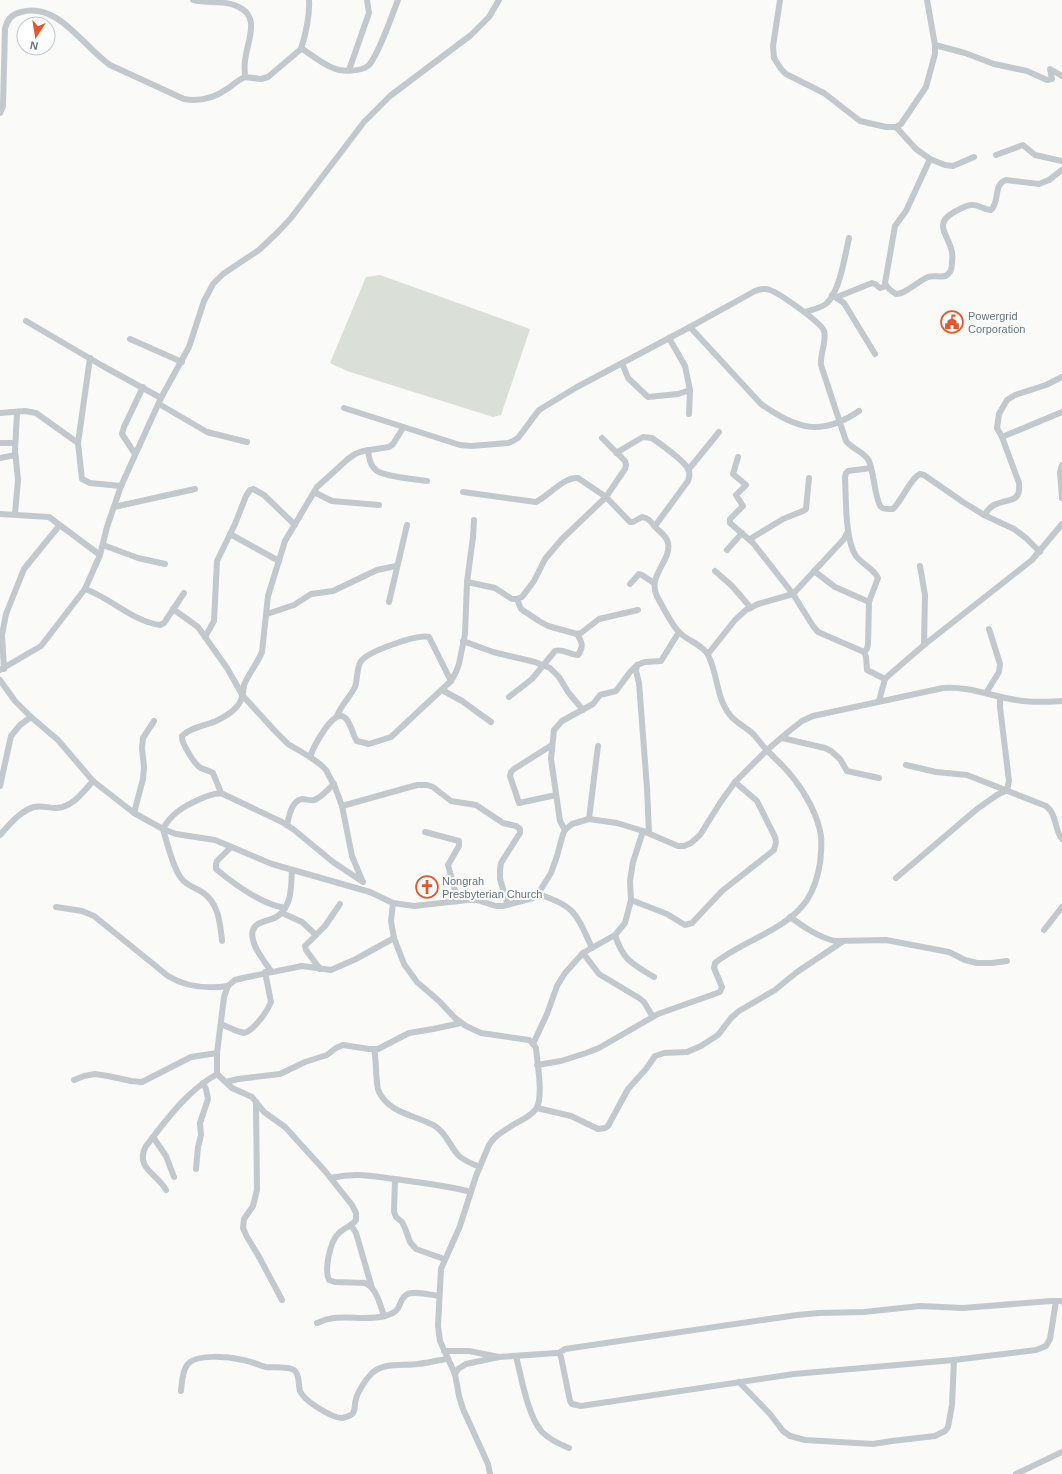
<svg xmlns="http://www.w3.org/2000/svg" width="1062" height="1474" font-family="Arial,sans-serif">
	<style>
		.pitch { fill: #dadfd7 }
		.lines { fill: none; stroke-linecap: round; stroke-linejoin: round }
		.minor { stroke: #c3c8cc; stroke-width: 6 }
		.labels { text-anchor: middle; stroke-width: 4; stroke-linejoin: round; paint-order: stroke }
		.poi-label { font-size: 11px; fill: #657683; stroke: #fff; text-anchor: start }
	</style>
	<rect width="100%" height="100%" fill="#fafaf8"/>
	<path class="pitch" d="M380,275L530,329L501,415L493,417L347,371L330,363L366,277Z"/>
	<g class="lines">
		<g class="minor">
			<path d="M193,0C206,4 221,0 234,5C263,15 247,40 245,61C244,67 245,72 245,77"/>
			<path d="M780,0L773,46L774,58L781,69L786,74L824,93L860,121L886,127H896L901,124L926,87L935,54V45L927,0"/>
			<path d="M935,45L965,53L994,64L1027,71L1047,80L1052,79L1050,69L1062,76"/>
			<path d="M304,50L301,49C306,33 310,17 309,0"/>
			<path d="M349,70L369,13L367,0"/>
			<path d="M0,113L3,106L5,29C7,19 12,14 21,12C59,2 83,47 110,65L184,99C200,102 214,98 227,89C233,85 238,80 245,77L261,79L268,77L301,49L304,50C313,56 323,64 333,68C341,72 362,72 369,65C380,52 391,17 398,0"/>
			<path d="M896,127L916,149L930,159L945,165L953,166L974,157"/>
			<path d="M996,155L1023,145L1035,155L1062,161"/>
			<path d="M930,159L906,211L895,226L885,283C887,288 891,291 896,294C906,294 918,281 928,277C935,274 944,280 949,273C952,270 952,266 952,262C956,238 927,226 956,211C961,209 967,204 973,205C980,205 984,210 991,210C1000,202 993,184 1006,180L1039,184L1049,180L1062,170"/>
			<path d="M832,295L844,303L875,354"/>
			<path d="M837,297L872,283L875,284L880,288L886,286"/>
			<path d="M805,312C811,310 822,308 827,303C840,291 845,255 849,238"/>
			<path d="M26,321L101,365L161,398"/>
			<path d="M690,327L761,404C796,429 821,437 859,411"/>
			<path d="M669,338L685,366L690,390L689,414"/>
			<path d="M130,339L182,362"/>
			<path d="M90,358L78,443L82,479L90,483L121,486"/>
			<path d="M622,363L628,378L648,397L678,394L690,390"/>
			<path d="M159,404L207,432L247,442"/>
			<path d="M344,408L460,445L471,446L508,443L513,441L518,438L539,410L577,387L690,327L755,291C760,289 765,288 770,290C779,293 822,323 824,331C827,340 820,354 821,365L846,441C852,449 865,452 869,461C874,472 875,500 881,507C884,510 889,509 893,509C902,500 911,478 920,474L924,475L963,502L984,515L1014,529L1026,538L1040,552"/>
			<path d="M0,413L25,411L36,413L78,443"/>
			<path d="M1002,437L1062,412"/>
			<path d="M0,443H15"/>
			<path d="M368,450C369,458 370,466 377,471C386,477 415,479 427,481"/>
			<path d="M616,453L643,437L652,438C660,444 684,460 688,469C691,473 689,477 688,481L655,526"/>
			<path d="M135,454L122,434L124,427L143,387"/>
			<path d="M738,457L733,474L746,485L736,495L743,506L730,519V523L753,543L793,594L813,626L818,632L864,652L866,657L867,670L885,679"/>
			<path d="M0,458L15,455"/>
			<path d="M1062,465L1060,472L1062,498"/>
			<path d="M689,469L719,432"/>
			<path d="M314,492L332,501L379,505"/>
			<path d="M463,492L536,502C549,496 563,477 578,478L606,497L630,522H633L642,517C649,518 651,522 655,527C660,532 667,536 668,543C672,562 644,577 659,600C664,609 673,627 680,633C688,641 703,645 708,655C718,674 716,698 730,715C735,722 744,726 751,732C757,737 761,745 767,750C776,760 786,768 794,779C806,794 818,816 821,836C822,845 821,854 820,863C818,876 814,889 807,900C786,931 743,940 715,963L714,968L722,987L720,992L658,1014L599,1048L586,1053L561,1061L537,1065"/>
			<path d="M114,507L195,489"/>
			<path d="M0,514L49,517L100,555"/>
			<path d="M15,514L18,480L15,450L17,413"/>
			<path d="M984,515C987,511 990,507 994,505C1008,498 1021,504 1019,483L1002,437L997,428L999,414L1007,400L1015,395L1046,385L1062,377"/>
			<path d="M230,534L279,561"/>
			<path d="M750,539L783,519L803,511L806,509L809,478"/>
			<path d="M103,545L138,558L165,564"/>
			<path d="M727,550L742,533"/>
			<path d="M920,566L925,595L924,645"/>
			<path d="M715,571L732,586L751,608"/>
			<path d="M814,571L835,587L869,602"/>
			<path d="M467,582L495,588L512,599H517L522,597L534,581L545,559L562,539L606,497L625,469L626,465L625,461L602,438"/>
			<path d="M630,584L639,574L642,575L654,583"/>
			<path d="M85,589C111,598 132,621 160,625L164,623L184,593"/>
			<path d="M517,599L521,609L539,621L548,626L577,634L581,633L599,619L638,610"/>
			<path d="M389,602L407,525"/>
			<path d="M173,609L198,627L227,668L243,696L274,730L288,744L310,757L321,765L326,770L335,787L342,806L352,856L362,880"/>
			<path d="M267,614L294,605L311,594L333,591L377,570L396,566"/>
			<path d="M205,637L214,621L217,561L235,524L246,496L250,490L253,489L264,495L295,525"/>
			<path d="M463,641L493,652L535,662L550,668L559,677L568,692L583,710"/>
			<path d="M864,652L867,649L868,644L869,602L878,578C873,568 863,565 856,556C845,541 846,497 845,477L846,473L848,471L871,468"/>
			<path d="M708,654L735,620L746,610L758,604L793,594L844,539L848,531"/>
			<path d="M4,669L2,635L6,614L24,569L59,526"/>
			<path d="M0,670L41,646L85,589L100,555L107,527L121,486L161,398L189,347L204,301L213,284L223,274L259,250L278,232L291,218L364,122L390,96L471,35L489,17L499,0"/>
			<path d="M0,680L15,701L31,717L58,740L93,781L134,813L163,829L176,834L215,840L272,864L370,892L393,903L414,906L468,900H477L496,906H503L533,898L538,894L551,873L557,856L563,834L565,830L572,824L589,819L617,823L643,831L678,846H684L691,843L700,835L720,803L735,782L767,750L788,732L802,721L813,716L943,688C968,686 991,696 1016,700C1030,703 1047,702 1062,701"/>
			<path d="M442,690L462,701L491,722"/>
			<path d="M986,693L999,672L1000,664L989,629"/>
			<path d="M509,697L532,679L555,651C562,648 570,655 578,655C584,647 582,642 577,634"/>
			<path d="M879,701L885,679L888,676L924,645L1032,560L1062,524"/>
			<path d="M337,716C341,705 350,697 355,687C358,679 356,666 362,660C370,651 417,634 429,637L451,681"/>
			<path d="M782,738L825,748L831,751L840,759L847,771L879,778"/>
			<path d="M552,745L514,769L511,772L510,776L519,803L556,795"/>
			<path d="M310,757C313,748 332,710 344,717C351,721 352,735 357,741L369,744L391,737L451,681L456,672L459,664L465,634L467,582L473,537L474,520"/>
			<path d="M906,765L936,772L967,775L1046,806C1057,814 1054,829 1062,839"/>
			<path d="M0,786L11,736L20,725L31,717"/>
			<path d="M221,793L213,773C209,770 205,770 201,768C195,765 181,743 182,736C191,727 205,726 216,721C226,716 239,709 242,697C244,693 243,689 244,685C249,673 257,664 262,652L268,596L285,541L317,487L348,459L355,454L363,451L389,447L393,444L403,428"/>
			<path d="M342,806L417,785H427L433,787L451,801L476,805L503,823L516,826L520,829V833L506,855L501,863L500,870V879L508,905"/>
			<path d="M134,813L143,779L144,767L142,748L143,738L154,721"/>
			<path d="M589,819L598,746"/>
			<path d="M287,825C289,817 291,801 302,799C306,799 310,801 314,800C321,798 328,789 334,784"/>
			<path d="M565,830L560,821L551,759L554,730L562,721L593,704L600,695L616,691L630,672L637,665"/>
			<path d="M425,832L459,841V846L448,865L458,901"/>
			<path d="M649,833L647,788L639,683L636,671L637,665L645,662L661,661L679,632"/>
			<path d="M0,835C9,825 20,811 34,807C41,805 48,808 56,808C72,808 83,792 93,781"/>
			<path d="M231,847L217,861L216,864V869C234,884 262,904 285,908"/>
			<path d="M896,878L977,809L997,795L1007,790L1009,781L1000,707V697"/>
			<path d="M538,894C575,906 576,913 592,948"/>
			<path d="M631,900L667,914L685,925L692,923L722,891L774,850L776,842L775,837L757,801L735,782"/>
			<path d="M393,903L391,921L394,938L404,964L417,982L439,1001L455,1018L466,1026L481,1033L529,1040L533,1044L536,1048C537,1062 544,1097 536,1109C531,1116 520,1121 513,1125C504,1131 495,1135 489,1145L476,1176L460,1226L441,1269L438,1326L440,1341L455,1374L459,1396L463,1409L488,1464L490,1474"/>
			<path d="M56,907L82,911L94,916L168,976C186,987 207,989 228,986"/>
			<path d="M282,913L302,922L316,935"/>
			<path d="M790,917C804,927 818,937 835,941L886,940L949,952L965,960L977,963H992L1007,961"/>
			<path d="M1044,930L1062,907"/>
			<path d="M615,935C623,960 632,964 654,977"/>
			<path d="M222,941C220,923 219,903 202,892C194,887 187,886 181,878C173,868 167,843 163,829C166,823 171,817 177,812C186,805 213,791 223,794L282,822L293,829L333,862L363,882"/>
			<path d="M583,953L599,974L639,998L644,1002L653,1017"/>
			<path d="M320,969L306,950L305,946L325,926L340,904"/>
			<path d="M271,971C264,961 240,932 260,923C268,919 276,920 282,912C292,901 291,885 292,870"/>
			<path d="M221,1024L237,1031L244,1033C254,1030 267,1012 271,1002L265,972"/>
			<path d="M533,1044L547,1014L557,986L565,973L583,953L615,935L625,923L631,900L630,881L633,862L643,831"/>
			<path d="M374,1049C377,1061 375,1084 379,1092C390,1114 416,1115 435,1126C446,1133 450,1146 458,1155C464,1161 472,1164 480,1167"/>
			<path d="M74,1080L84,1076L95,1074L108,1076L131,1081L142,1082L191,1057L217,1053"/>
			<path d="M226,1082L238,1079L280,1074L305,1062L327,1055L336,1048L343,1045L369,1049H378L409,1033L433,1029L461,1023"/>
			<path d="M256,1102L257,1190L253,1206L244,1219L243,1228L247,1237L258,1255L282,1300"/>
			<path d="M537,1108L571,1116L598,1129L605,1128L608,1126L628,1089L646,1069L655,1056L664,1053L687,1052L701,1046L718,1035L731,1018L739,1011L775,990L797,972L842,942"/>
			<path d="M153,1137L166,1156L174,1177"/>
			<path d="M196,1169L198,1147L201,1135L200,1123L208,1099L206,1089L203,1083"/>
			<path d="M331,1178C356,1172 371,1176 395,1179C421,1183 446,1185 471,1192"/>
			<path d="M395,1179L394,1212L396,1217L402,1222L405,1228L410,1242L416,1249L444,1259"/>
			<path d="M166,1190C158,1174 134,1168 146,1146C168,1118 186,1092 217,1074"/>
			<path d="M351,1225L356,1233L372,1288"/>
			<path d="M384,1316C380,1305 377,1288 365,1283L335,1282L329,1280C324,1270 330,1242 338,1234C343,1228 351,1227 356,1220V1213L352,1205L325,1171L285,1127L264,1112L252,1097L232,1088L217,1074V1053L224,997L228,986L235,980L243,978L302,966L331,970L356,959L394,938"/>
			<path d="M317,1323C321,1322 325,1319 329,1319C347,1315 366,1321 385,1316C404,1311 396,1303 406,1295C412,1290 432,1295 439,1296"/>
			<path d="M444,1351H469L499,1357"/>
			<path d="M559,1353L565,1349L797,1315L819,1313L864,1312L920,1306L963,1308L1051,1301H1062"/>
			<path d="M516,1356C521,1376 528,1417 542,1432C550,1440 559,1444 569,1448"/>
			<path d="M455,1374L458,1369L466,1364L499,1357L556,1353H559L561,1357L570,1401L572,1404L581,1406L794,1374L954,1360L1036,1350L1046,1346L1050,1339L1056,1301"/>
			<path d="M739,1382L770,1414L783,1431L790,1436L805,1440L873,1444L892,1441L935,1436L945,1431L948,1427L952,1405L954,1360"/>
			<path d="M181,1391C182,1382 182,1372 187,1365C196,1353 230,1357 243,1360C251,1361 258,1365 266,1367C273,1368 291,1366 295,1371C300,1376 298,1385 300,1391C304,1401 332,1418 342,1418C346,1417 351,1416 353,1413C356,1409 354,1403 356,1399C358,1391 366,1379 372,1373C384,1362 403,1366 418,1364C428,1363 438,1360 448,1359"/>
			<path d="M1016,1474L1062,1452"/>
		</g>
	</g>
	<defs>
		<g id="civic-ring" transform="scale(1.15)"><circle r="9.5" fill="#fff" stroke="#e4572e" stroke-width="1.5"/><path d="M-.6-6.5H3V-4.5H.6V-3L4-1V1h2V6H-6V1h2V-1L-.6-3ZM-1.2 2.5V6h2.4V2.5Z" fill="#e4572e"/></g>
		<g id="church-ring" transform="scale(1.15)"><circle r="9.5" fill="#fff" stroke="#e4572e" stroke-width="1.5"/><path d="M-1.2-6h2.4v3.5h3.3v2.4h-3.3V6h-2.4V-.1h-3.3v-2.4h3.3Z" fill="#e4572e"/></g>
	</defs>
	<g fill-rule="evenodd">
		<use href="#civic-ring" x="952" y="322"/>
		<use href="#church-ring" x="427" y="887"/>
	</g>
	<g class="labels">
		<g class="poi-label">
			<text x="968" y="320">Powergrid<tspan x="968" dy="13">Corporation</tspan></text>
			<text x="442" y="885">Nongrah<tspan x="442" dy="13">Presbyterian Church</tspan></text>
		</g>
	</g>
	<g transform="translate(36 36) rotate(192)"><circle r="19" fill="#ffffff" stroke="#c1c8cd"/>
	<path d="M0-3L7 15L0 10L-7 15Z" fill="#e4572e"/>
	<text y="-6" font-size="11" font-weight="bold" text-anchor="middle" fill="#657683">N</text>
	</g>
</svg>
